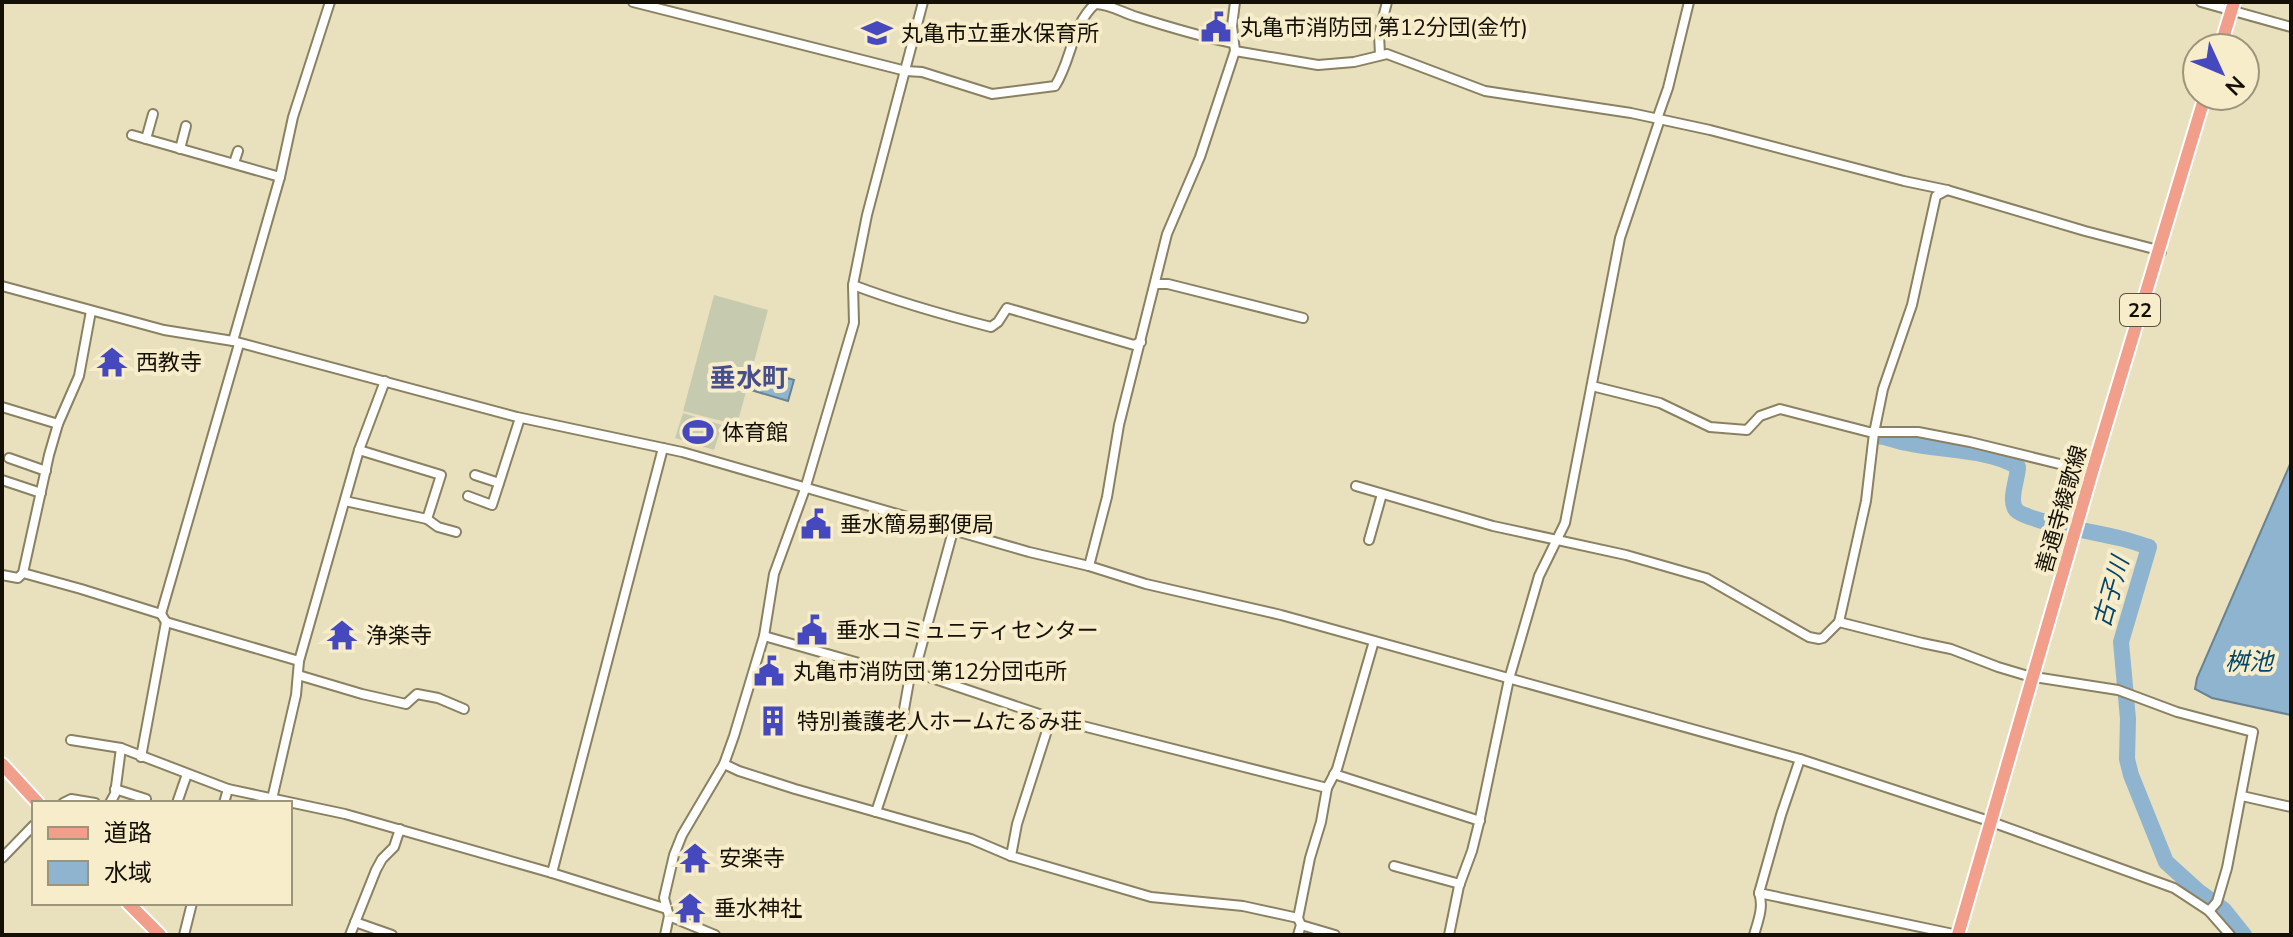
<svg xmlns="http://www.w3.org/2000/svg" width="2293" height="937" font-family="'Nunito Sans','Noto Sans JP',sans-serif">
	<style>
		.green { fill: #c6cbb0 }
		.water { fill: #8fb4cf; stroke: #6a8392; stroke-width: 2 }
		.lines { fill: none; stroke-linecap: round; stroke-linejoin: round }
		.river { stroke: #8fb4cf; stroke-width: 16 }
		.minor-casing { stroke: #8a8162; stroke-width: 12 }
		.primary-casing { stroke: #fff; stroke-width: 16 }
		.minor { stroke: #fff; stroke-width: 8 }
		.primary { stroke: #f19e8b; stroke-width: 12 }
		.labels { text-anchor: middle; stroke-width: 8; stroke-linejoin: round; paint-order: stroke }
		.shield { fill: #f7edcb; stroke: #585240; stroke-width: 2 }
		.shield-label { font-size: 20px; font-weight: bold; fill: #141005 }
		.poi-label { font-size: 22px; fill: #141005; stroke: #f7edcb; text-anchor: start }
		.street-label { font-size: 22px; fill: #141005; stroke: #f7edcb }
		.water-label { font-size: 24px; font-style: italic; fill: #02466a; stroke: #f7edcb }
		.quarter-label { font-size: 26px; font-weight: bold; fill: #464f8c; stroke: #f7edcb }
	</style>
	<rect width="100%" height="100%" fill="#e9e0be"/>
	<g class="green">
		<path d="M714,295L768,310L737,425L683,411Z"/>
		<path d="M683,413L722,425L714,450L675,438Z"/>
	</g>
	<g class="water">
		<path d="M757,369L794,380L788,401L751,390Z"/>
		<path d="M2291,462V715L2212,698L2195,689L2197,678Z"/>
	</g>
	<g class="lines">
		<path class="river" d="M1877,436C1888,437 1896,441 1907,443C1941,451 1989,449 2018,467C2018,478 2008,500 2016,510C2026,521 2100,533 2119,538C2129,540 2139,544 2149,547L2121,642L2128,719L2127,759L2131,775L2166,862L2198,891L2224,910L2244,935"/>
		<g class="minor-casing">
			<g id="minor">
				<path d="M633,2L906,71L922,72L992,94L1055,86C1072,60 1071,26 1095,4C1110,4 1123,13 1137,17C1169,27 1201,37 1233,43"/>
				<path d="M2201,2L2291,27"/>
				<path d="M1235,51L1318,65L1354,62L1387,54L1485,91L1631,113L1710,130L1904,181L1947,190L2085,231L2158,250L2161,252"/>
				<path d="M1380,55L1379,34L1387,2"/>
				<path d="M1657,119L1668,88L1689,2"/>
				<path d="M132,135L280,177"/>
				<path d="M146,139L153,114"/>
				<path d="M180,149L186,126"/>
				<path d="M234,163L238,151"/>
				<path d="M1155,284H1168L1303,318"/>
				<path d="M853,285C898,302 944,315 991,327L998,322L1007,308L1134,345L1141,342"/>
				<path d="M2,286L164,330L233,341L517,417L682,452L1029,552L1089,566L1146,584L1281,615L1800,759L1986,820L2174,888L2209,911L2230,935"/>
				<path d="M233,341L280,177L293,117L330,2"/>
				<path d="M1592,386L1660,403L1710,427L1747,430L1760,416L1780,409L1869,432H1918L1970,442L2092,472"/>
				<path d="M2,407L58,424"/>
				<path d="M359,450L441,475L427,519L438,527L456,532"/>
				<path d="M9,458L46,471"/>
				<path d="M475,475L499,483"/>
				<path d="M2,480L41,493"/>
				<path d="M1356,486L1493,526L1626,555L1706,578L1809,637L1819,639L1823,638L1839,622L1866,501L1874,433L1883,389L1912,305L1936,196L1947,190"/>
				<path d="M468,496L492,505L520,418"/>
				<path d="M345,501L427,519"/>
				<path d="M1369,540L1382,494"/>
				<path d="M1089,566L1107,497L1119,425L1167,234L1200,157L1235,51L1232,26L1235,2"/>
				<path d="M23,573L81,589L161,614L166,622L299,661"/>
				<path d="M2,575L18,578L23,573L49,455L58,424L79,376L91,311"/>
				<path d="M161,614L239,344"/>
				<path d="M1839,622L1922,643L1951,649L1998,667L2028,676L2118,690L2177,712L2253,732L2227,868L2217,902L2209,911"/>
				<path d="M764,636L866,665L915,670L926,676L1051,718L1327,788"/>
				<path d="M915,670L953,531"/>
				<path d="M298,675L362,694L406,704L417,694L438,698L464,709"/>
				<path d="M71,740L121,748L228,789L345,814L552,873L667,909"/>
				<path d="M141,757L166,622"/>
				<path d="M724,764L739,771L795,789L971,839L1011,856L1151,897L1243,906L1298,918"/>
				<path d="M1334,774L1480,821"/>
				<path d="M115,789L146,799"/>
				<path d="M2242,796L2291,807"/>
				<path d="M272,799L296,695L299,661L359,450L385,381"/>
				<path d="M63,803L71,799L95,803"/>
				<path d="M110,803L115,794L121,748"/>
				<path d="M177,803L187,774"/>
				<path d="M224,803L228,789"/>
				<path d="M876,812L903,731V715L911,670"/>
				<path d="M1011,856L1017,824L1051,718"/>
				<path d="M2,858L34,825"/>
				<path d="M1394,866L1460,884"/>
				<path d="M552,873L663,448"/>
				<path d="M1759,893L1958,935"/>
				<path d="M669,916L715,935"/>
				<path d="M355,922L392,935"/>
				<path d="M1301,925L1335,935"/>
				<path d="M184,935L192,903"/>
				<path d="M350,935L376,870L382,859L394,847L400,829"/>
				<path d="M665,935L669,916L664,898L674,855L682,835L724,764L734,736L764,636L774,574L805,489L854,323L853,285L867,215L923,2"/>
				<path d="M1298,935L1301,925L1298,918L1310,858L1321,822L1327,788L1337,769L1374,641"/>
				<path d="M1449,935L1459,886L1472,851L1479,823L1509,679L1539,576L1565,523L1620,238L1660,119"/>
				<path d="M1754,935C1758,921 1764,907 1759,893L1781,815L1800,759"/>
			</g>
		</g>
		<g class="primary-casing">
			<g id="primary">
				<path d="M2220,48L2234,2"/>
				<path d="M2,764L38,803"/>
				<path d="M128,903L160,935"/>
				<path d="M1958,935L2092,472L2205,96"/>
			</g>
		</g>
		<use href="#minor" class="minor"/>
		<use href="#primary" class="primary"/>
	</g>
	<defs>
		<g id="civic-bare" transform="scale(2.4)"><path d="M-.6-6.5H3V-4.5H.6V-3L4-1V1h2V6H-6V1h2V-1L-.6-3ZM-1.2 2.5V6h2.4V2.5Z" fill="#4649be" stroke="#f7edcb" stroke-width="2.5" paint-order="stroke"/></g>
		<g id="school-bare" transform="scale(2.4)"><path d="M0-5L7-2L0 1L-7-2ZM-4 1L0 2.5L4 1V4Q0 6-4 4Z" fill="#4649be" stroke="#f7edcb" stroke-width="2.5" paint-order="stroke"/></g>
		<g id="temple-bare" transform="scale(2.4)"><path d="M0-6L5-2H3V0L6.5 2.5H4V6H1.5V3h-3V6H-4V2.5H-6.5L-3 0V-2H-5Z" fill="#4649be" stroke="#f7edcb" stroke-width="2.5" paint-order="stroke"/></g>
		<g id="stadium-bare" transform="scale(2.4)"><path d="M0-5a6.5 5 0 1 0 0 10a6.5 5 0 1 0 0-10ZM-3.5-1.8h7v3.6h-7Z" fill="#4649be" stroke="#f7edcb" stroke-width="2.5" paint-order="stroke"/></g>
		<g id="building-bare" transform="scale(2.4)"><path d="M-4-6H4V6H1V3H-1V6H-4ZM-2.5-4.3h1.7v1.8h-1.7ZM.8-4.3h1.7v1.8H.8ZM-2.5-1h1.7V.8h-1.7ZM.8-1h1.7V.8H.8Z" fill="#4649be" stroke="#f7edcb" stroke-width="2.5" paint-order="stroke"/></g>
	</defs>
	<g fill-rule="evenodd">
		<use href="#civic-bare" x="1216" y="27"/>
		<use href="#school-bare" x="877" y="33"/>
		<use href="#temple-bare" x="112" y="362"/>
		<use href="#stadium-bare" x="698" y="432"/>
		<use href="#civic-bare" x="816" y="524"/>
		<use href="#civic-bare" x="812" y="630"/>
		<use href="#temple-bare" x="342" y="635"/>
		<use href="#civic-bare" x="769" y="671"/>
		<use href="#building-bare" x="773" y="721"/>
		<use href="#temple-bare" x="695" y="858"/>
		<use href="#temple-bare" x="690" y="908"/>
	</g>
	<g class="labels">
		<rect class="shield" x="2120" y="294" width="40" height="32" rx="6"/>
		<g class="shield-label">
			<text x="2140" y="317">22</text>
		</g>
		<g class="poi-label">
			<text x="1240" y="35">丸亀市消防団 第12分団(金竹)</text>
			<text x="901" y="41">丸亀市立垂水保育所</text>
			<text x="136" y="370">西教寺</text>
			<text x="722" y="440">体育館</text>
			<text x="840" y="532">垂水簡易郵便局</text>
			<text x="836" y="638">垂水コミュニティセンター</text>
			<text x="366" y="643">浄楽寺</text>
			<text x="793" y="679">丸亀市消防団 第12分団屯所</text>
			<text x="797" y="729">特別養護老人ホームたるみ荘</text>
			<text x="719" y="866">安楽寺</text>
			<text x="714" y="916">垂水神社</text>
		</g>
		<g class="street-label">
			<text transform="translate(2061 509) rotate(-74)" y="8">善通寺綾歌線</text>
		</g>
		<g class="water-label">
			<text transform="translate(2111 592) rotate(-74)" y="8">古子川</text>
			<text x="2249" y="670">桝池</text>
		</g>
		<g class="quarter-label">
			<text x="749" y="387">垂水町</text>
		</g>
	</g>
	<rect width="2293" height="937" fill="none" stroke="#141005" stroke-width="8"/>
	<rect x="32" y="801" width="260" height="104" fill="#f7edcb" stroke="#9c957c" stroke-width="2"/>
	<rect x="48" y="827" width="40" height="12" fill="#f19e8b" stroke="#9c957c" stroke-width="2"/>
	<text x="104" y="841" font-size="24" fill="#141005">道路</text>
	<rect x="48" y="861" width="40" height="24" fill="#8fb4cf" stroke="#9c957c" stroke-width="2"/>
	<text x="104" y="881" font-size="24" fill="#141005">水域</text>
	<g transform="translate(2221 72) rotate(134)"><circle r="38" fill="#f7edcb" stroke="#9c957c" stroke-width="2"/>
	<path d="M0-6L14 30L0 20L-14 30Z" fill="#4649be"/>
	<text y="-12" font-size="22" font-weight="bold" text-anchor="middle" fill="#141005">N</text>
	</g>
</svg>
